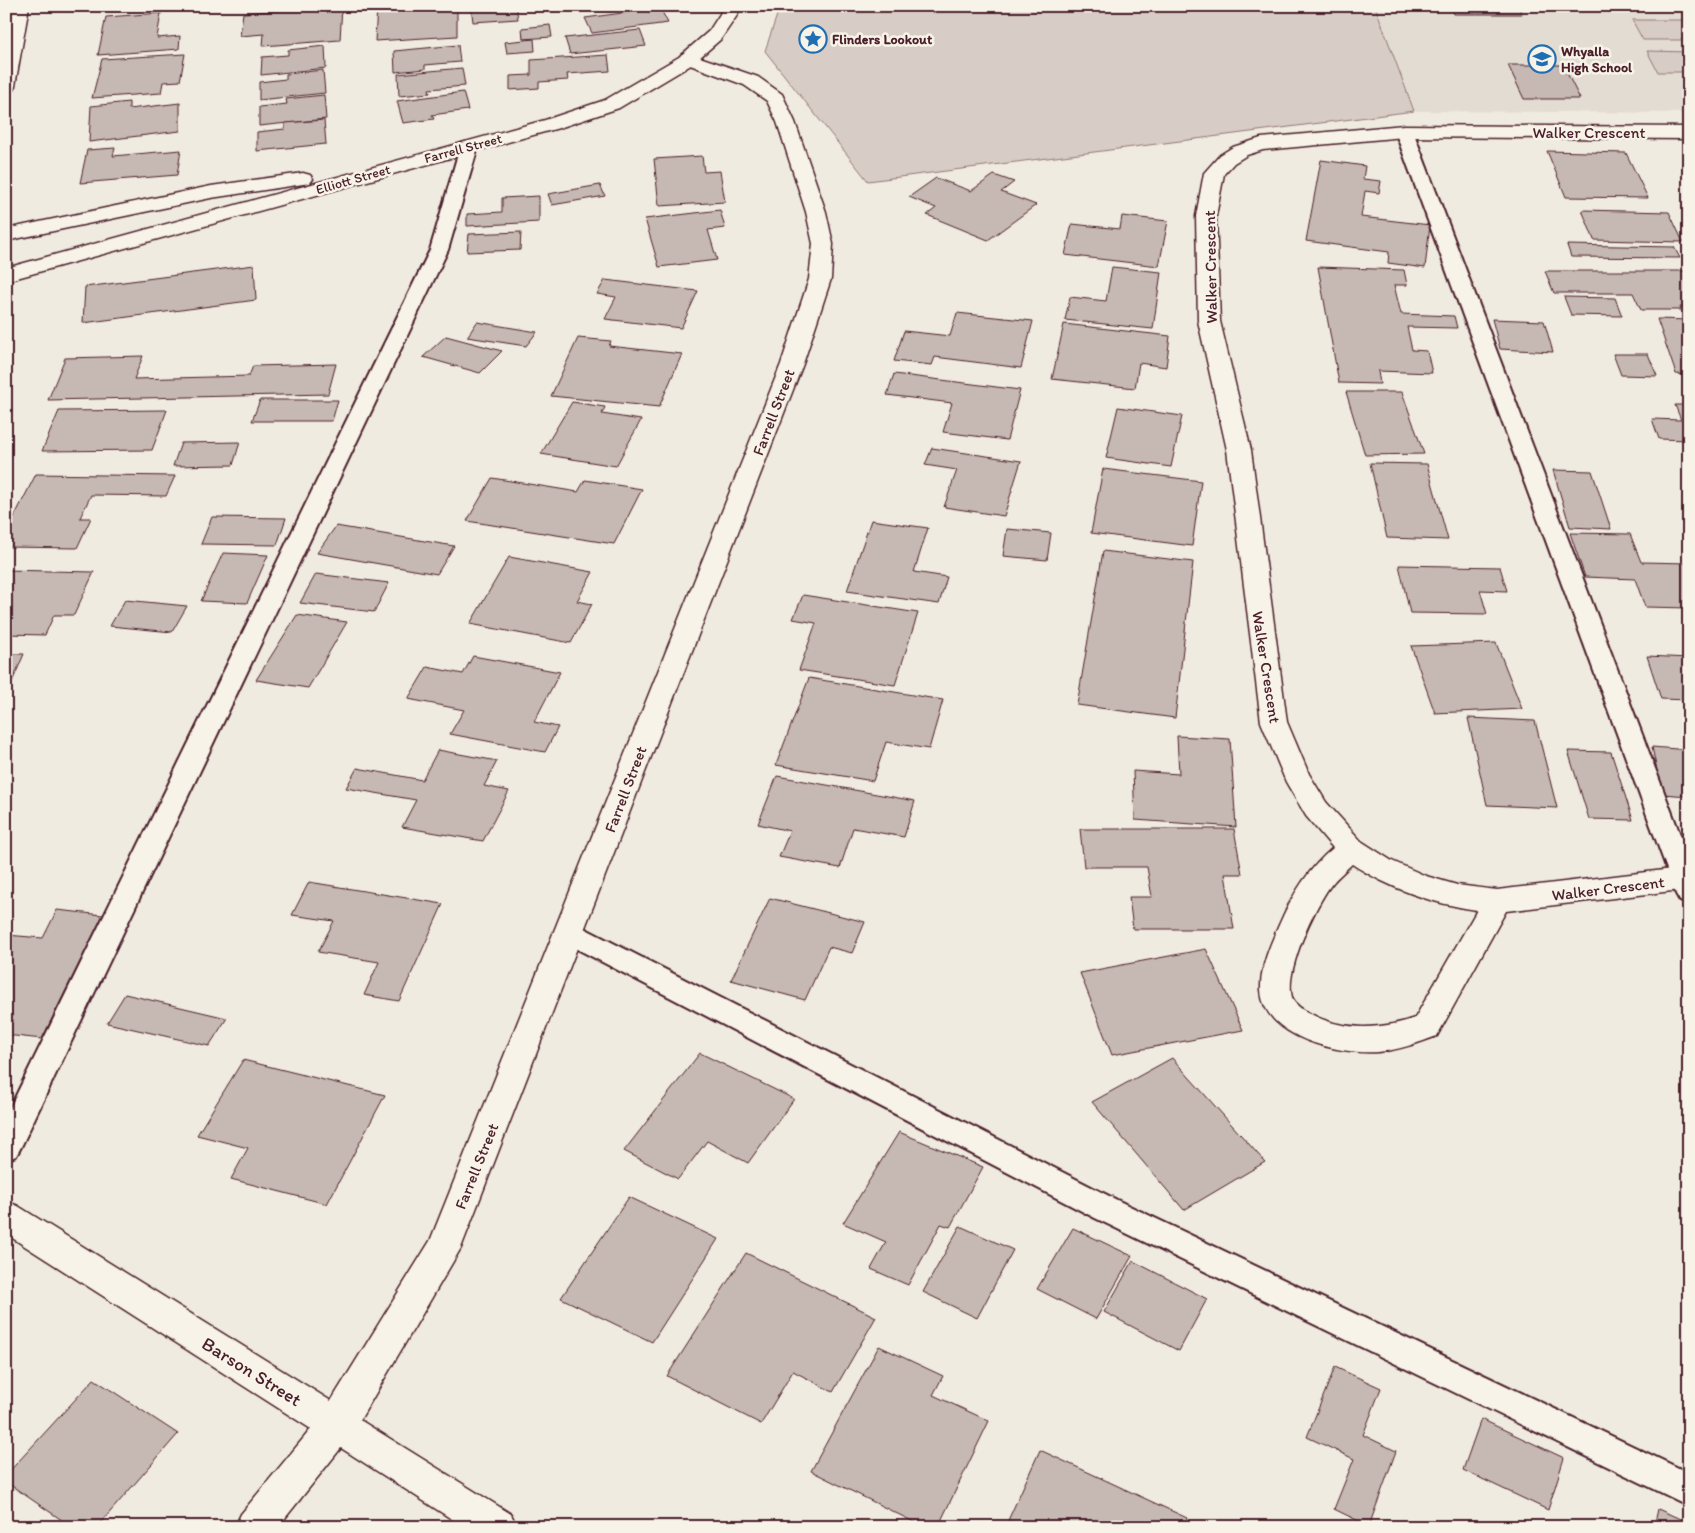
<svg xmlns="http://www.w3.org/2000/svg" width="1695" height="1533" font-family="Itim,sans-serif">
	<style>
		.built { fill: #e3dcd2 }
		.green { fill: #d8cdc6; stroke: #917678 }
		.building { fill: #c6b8b3; stroke: #4a1f2b }
		.lines { fill: none; stroke-linecap: round; stroke-linejoin: round }
		.lane-casing { stroke: #4a1f2b; stroke-width: 4 }
		.street-casing { stroke: #4a1f2b; stroke-width: 3 }
		.secondary-casing { stroke: #4a1f2b; stroke-width: 3 }
		.lane { fill: #f7f3e8; fill-rule: evenodd }
		.street { fill: #f7f3e8; fill-rule: evenodd }
		.secondary { fill: #f7f3e8; fill-rule: evenodd }
		.labels { text-anchor: middle; stroke-width: 5; stroke-linejoin: round; paint-order: stroke }
		.far-poi-label { font-size: 14px; font-weight: bold; fill: #4a1f2b; stroke: #f7f3e8; text-anchor: start }
		.far-street-label { font-size: 14px; fill: #4a1f2b; stroke: #f7f3e8 }
		.street-label { font-size: 16px; fill: #4a1f2b; stroke: #f7f3e8 }
		.near-street-label { font-size: 19px; fill: #4a1f2b; stroke: #f7f3e8 }
	</style>
	<rect width="100%" height="100%" fill="#f0ebe0"/>
	<filter id="ink" filterUnits="userSpaceOnUse"><feTurbulence type="fractalNoise" baseFrequency=".02" numOctaves="2"/><feDisplacementMap in="SourceGraphic" scale="10" xChannelSelector="R" yChannelSelector="G"/><feConvolveMatrix kernelMatrix="1 2 1 2 8 2 1 2 1" color-interpolation-filters="sRGB"/></filter>
	<g filter="url(#ink)">
		<path class="built" d="M1375,6H1689V113L1414,111Z"/>
		<g class="green">
			<path d="M780,6H1375L1414,111L868,181L765,51Z"/>
			<path d="M1632,20H1689V40H1643Z"/>
			<path d="M1647,51L1689,52V72H1658Z"/>
		</g>
		<g class="building">
			<path d="M342,6L340,40L263,46L264,34L240,36L243,13Z"/>
			<path d="M377,6H457V36L375,41Z"/>
			<path d="M471,6H516L518,19L473,22Z"/>
			<path d="M547,6H575L576,9L548,12Z"/>
			<path d="M608,6H663L610,11Z"/>
			<path d="M1451,6H1518L1522,14H1454Z"/>
			<path d="M660,8L668,23L592,33L585,18Z"/>
			<path d="M161,13L157,38L180,36L179,49L98,55L106,17Z"/>
			<path d="M550,25L552,37L523,39L522,28Z"/>
			<path d="M640,30L646,46L570,54L565,38Z"/>
			<path d="M534,39L535,51L507,53L505,42Z"/>
			<path d="M458,45L460,62L425,65V69L395,72L394,51Z"/>
			<path d="M325,46L326,68L261,75L262,57L288,55V50Z"/>
			<path d="M185,54L180,81L163,82L161,93L92,98L102,59Z"/>
			<path d="M608,55L610,71L567,74L568,80L539,82V88L510,90V76L531,75V60Z"/>
			<path d="M1508,65H1563L1580,99H1524Z"/>
			<path d="M462,68L465,86L429,89L430,93L399,96L398,74Z"/>
			<path d="M323,70L325,93L259,100V82L286,79V74Z"/>
			<path d="M463,92L468,110L432,115L434,119L403,123L397,101Z"/>
			<path d="M324,95L326,119L259,126V107L287,104L286,99Z"/>
			<path d="M129,102V109L180,103V131L89,142L91,106Z"/>
			<path d="M324,120L326,144L257,151V132L285,129V123Z"/>
			<path d="M115,148L113,156L181,150L177,175L80,183L87,150Z"/>
			<path d="M1547,151L1626,153L1648,198L1566,197Z"/>
			<path d="M702,156L704,172L720,171L725,202L659,206L654,159Z"/>
			<path d="M1321,160L1365,166L1363,179L1381,181L1379,193L1365,191L1361,217L1430,225L1425,268L1388,263L1389,252L1306,241Z"/>
			<path d="M994,175L1014,182L1001,192L1036,205L988,240L927,215L936,208L909,197L936,178L971,191Z"/>
			<path d="M600,185L605,196L552,205L548,194Z"/>
			<path d="M539,196V222L467,226V214L502,212V198Z"/>
			<path d="M720,210L725,228L708,230L717,260L659,267L645,219Z"/>
			<path d="M1582,210L1669,212L1683,242L1594,240Z"/>
			<path d="M1122,216L1168,221L1159,266L1065,255L1072,224L1120,229Z"/>
			<path d="M521,232L520,250L467,252L469,234Z"/>
			<path d="M1567,245L1674,247L1680,258L1571,257Z"/>
			<path d="M254,265L256,300L83,323L85,287Z"/>
			<path d="M1112,267L1161,272L1153,329L1065,320L1070,297L1106,301Z"/>
			<path d="M1318,267L1404,270L1407,285H1394L1401,314L1454,316L1457,328L1407,327L1412,350L1427,351L1432,373L1378,371L1380,384L1339,383Z"/>
			<path d="M1545,271H1689V307H1680L1681,310H1641L1633,293H1554Z"/>
			<path d="M605,280L698,291L681,328L605,319L616,297L597,294Z"/>
			<path d="M1564,297L1615,298L1622,316L1571,315Z"/>
			<path d="M957,313L1033,321L1021,368L935,357L932,365L894,361L904,331L950,336Z"/>
			<path d="M1492,319L1544,321L1553,352L1500,349Z"/>
			<path d="M1657,319L1689,320V375L1676,374Z"/>
			<path d="M477,322L537,332L526,346L467,337Z"/>
			<path d="M1064,324L1170,336L1166,367L1139,363L1135,388L1052,379Z"/>
			<path d="M446,336L502,351L480,373L423,357Z"/>
			<path d="M578,338L611,341L609,346L682,354L659,407L551,396Z"/>
			<path d="M1613,354H1648L1657,376L1621,375Z"/>
			<path d="M143,356L134,379L249,376L253,366L336,364L328,394L48,400L65,358Z"/>
			<path d="M894,374L1020,390L1007,440L943,432L952,403L887,395Z"/>
			<path d="M1346,392H1402L1424,454L1365,455Z"/>
			<path d="M260,400H338L332,421H252Z"/>
			<path d="M572,402L605,407L602,414L641,420L616,466L541,454Z"/>
			<path d="M1675,405H1689V440L1659,439L1652,419L1681,420Z"/>
			<path d="M1118,407L1182,416L1171,467L1106,458Z"/>
			<path d="M167,410L152,450L42,451L59,411Z"/>
			<path d="M240,442L233,465L173,466L181,443Z"/>
			<path d="M932,448L1021,461L1004,516L944,507L957,470L925,465Z"/>
			<path d="M1370,463L1427,464L1448,540L1387,538Z"/>
			<path d="M1103,469L1201,481L1192,546L1091,533Z"/>
			<path d="M1553,470L1592,471L1611,529L1570,527Z"/>
			<path d="M36,474L175,476L166,496L91,495L80,518H91L77,548L6,547V533Z"/>
			<path d="M492,478L578,492L585,480L642,489L614,544L467,521Z"/>
			<path d="M212,517L286,518L277,545L201,544Z"/>
			<path d="M871,520L928,528L914,572L947,577L939,604L847,591Z"/>
			<path d="M336,526L454,546L437,574L317,553Z"/>
			<path d="M1007,529L1051,533L1047,560L1003,556Z"/>
			<path d="M1570,533L1630,534L1641,562L1689,563V608L1645,607L1635,579L1585,577Z"/>
			<path d="M1103,551L1193,562L1175,718L1077,705Z"/>
			<path d="M223,553L268,555L247,603L201,601Z"/>
			<path d="M509,557L593,572L577,601L592,604L571,643L470,624Z"/>
			<path d="M1399,565L1500,567L1507,591L1480,590L1487,614L1410,613Z"/>
			<path d="M6,570L94,572L74,615H54L45,635L6,634Z"/>
			<path d="M316,574L389,583L374,612L300,603Z"/>
			<path d="M803,595L918,613L895,685L799,670L816,623L793,619Z"/>
			<path d="M125,600L187,606L172,632L110,626Z"/>
			<path d="M297,615L347,622L308,688L256,680Z"/>
			<path d="M1496,643L1522,709L1435,713L1411,646Z"/>
			<path d="M6,654H24L6,696Z"/>
			<path d="M473,656L560,672L534,722L558,727L545,752L450,734L464,710L408,699L427,667L463,674Z"/>
			<path d="M1647,656L1689,658V700L1661,699Z"/>
			<path d="M809,678L943,700L929,749L886,742L873,781L776,765Z"/>
			<path d="M1468,718L1535,721L1557,808L1487,805Z"/>
			<path d="M1177,736L1230,739L1236,827L1135,820L1133,771L1179,774Z"/>
			<path d="M1652,747L1689,750V796L1662,794Z"/>
			<path d="M438,750L497,761L484,786L509,791L483,841L402,827L416,800L346,788L357,768L422,780Z"/>
			<path d="M1568,751L1611,752L1633,820L1589,819Z"/>
			<path d="M777,776L915,801L904,837L853,828L840,868L779,857L790,831L758,824Z"/>
			<path d="M1080,829H1234L1242,874H1225L1234,929H1133L1129,897H1152L1147,867H1084Z"/>
			<path d="M309,882L443,904L399,1001L364,995L379,962L318,952L334,921L292,915Z"/>
			<path d="M770,898L865,922L852,953L829,947L805,1000L731,980Z"/>
			<path d="M57,910L103,915L42,1039L6,1035V935L43,938Z"/>
			<path d="M1206,949L1243,1030L1112,1055L1080,973Z"/>
			<path d="M125,994L227,1018L209,1046L107,1023Z"/>
			<path d="M700,1053L794,1099L748,1163L707,1141L678,1179L624,1151Z"/>
			<path d="M1172,1058L1265,1162L1184,1210L1092,1102Z"/>
			<path d="M243,1060L385,1095L327,1204L231,1179L248,1148L197,1135Z"/>
			<path d="M899,1132L983,1167L950,1227L941,1224L908,1285L871,1269L886,1242L843,1223Z"/>
			<path d="M629,1197L718,1239L652,1342L561,1298Z"/>
			<path d="M960,1226L1013,1250L977,1318L923,1292Z"/>
			<path d="M1073,1228L1132,1256L1096,1319L1037,1289Z"/>
			<path d="M746,1253L876,1317L833,1392L793,1371L761,1424L667,1376Z"/>
			<path d="M1133,1261L1207,1299L1179,1351L1104,1312Z"/>
			<path d="M879,1346L943,1376L933,1395L989,1421L938,1527H924L811,1471Z"/>
			<path d="M1335,1367L1381,1388L1363,1435L1396,1451L1369,1526L1334,1509L1354,1459L1307,1437Z"/>
			<path d="M94,1379L178,1434L97,1527H72L6,1482V1475Z"/>
			<path d="M1481,1419L1564,1458L1548,1510L1463,1470Z"/>
			<path d="M1040,1450L1187,1518L1183,1527H1005Z"/>
			<path d="M1658,1509L1689,1523V1527H1654Z"/>
		</g>
		<g class="lines">
			<g class="lane-casing">
				<g id="lane">
					<path d="M1404,126L1410,127L1413,131L1689,858V904L1680,901L1676,894L1395,131L1398,127Z"/>
					<path d="M469,142L475,143L478,147L448,250L21,1147L16,1156L6,1160V1116L430,250L460,147L463,143Z"/>
					<path d="M568,922L578,925L1117,1200L1689,1473V1506L1095,1218L558,939L555,932L558,925Z"/>
				</g>
			</g>
			<g class="street-casing">
				<g id="street">
					<path d="M11,6H29L15,86L13,90L6,91V34Z"/>
					<path d="M688,53L758,77L782,94L795,122L826,212L833,244L831,279L803,364L461,1248L360,1420L511,1514L517,1527H464L341,1448L278,1527H235L241,1514L311,1429L6,1234V1201L18,1206L331,1401L430,1241L781,364L809,279L813,244L806,212L777,122L767,101L744,85L682,62L679,58L682,54Z"/>
					<path d="M1404,125L1689,127V139L1404,137L1263,150L1247,155L1234,163L1224,174L1216,216L1220,321L1251,450L1287,722L1309,774L1326,802L1361,841L1392,861L1426,876L1457,885L1497,890L1689,867V889L1506,911L1437,1036C1418,1043 1399,1050 1378,1052C1341,1055 1263,1038 1261,990C1260,968 1270,945 1279,925C1292,895 1308,869 1333,848L1306,816L1286,782L1261,722L1227,450L1198,321L1196,216L1204,173L1220,155L1233,147L1261,138ZM1352,864C1389,888 1433,904 1477,910L1415,1018C1382,1030 1342,1031 1311,1014C1305,1011 1296,1006 1293,1000C1282,975 1315,906 1331,885C1337,877 1345,871 1352,864Z"/>
				</g>
			</g>
			<g class="secondary-casing">
				<g id="secondary">
					<path d="M722,6H740L738,14L721,39L691,65L619,108L559,128L6,281V268L545,120L605,100L679,57L709,31L720,14Z"/>
					<path d="M303,173L310,175L313,179L310,183L211,198L6,241V229L211,186Z"/>
				</g>
			</g>
			<use href="#lane" class="lane"/>
			<use href="#street" class="street"/>
			<use href="#secondary" class="secondary"/>
		</g>
	</g>
	<defs>
		<g id="sight-ring" transform="scale(1.4375)"><circle r="9.5" fill="#f7f3e8" stroke="#1f6fb2" stroke-width="1.5"/><path d="M0-6L1.8-2.2L6-1.7L2.9 1.2L3.7 5.4L0 3.3L-3.7 5.4L-2.9 1.2L-6-1.7L-1.8-2.2Z" fill="#1f6fb2"/></g>
		<g id="school-ring" transform="scale(1.4375)"><circle r="9.5" fill="#f7f3e8" stroke="#1f6fb2" stroke-width="1.5"/><path d="M0-5L7-2L0 1L-7-2ZM-4 1L0 2.5L4 1V4Q0 6-4 4Z" fill="#1f6fb2"/></g>
	</defs>
	<g fill-rule="evenodd">
		<use href="#sight-ring" x="813" y="39"/>
		<use href="#school-ring" x="1542" y="59"/>
	</g>
	<g class="labels">
		<g class="far-poi-label">
			<text x="832" y="44">Flinders Lookout</text>
			<text x="1561" y="56">Whyalla<tspan x="1561" dy="16">High School</tspan></text>
		</g>
		<g class="far-street-label">
			<text transform="translate(463 148) rotate(-15)" y="5">Farrell Street</text>
			<text transform="translate(353 179) rotate(-16)" y="5">Elliott Street</text>
		</g>
		<g class="street-label">
			<text x="1589" y="138">Walker Crescent</text>
			<text transform="translate(1210 267) rotate(-91)" y="6">Walker Crescent</text>
			<text transform="translate(773 412) rotate(-69)" y="6">Farrell Street</text>
			<text transform="translate(1267 667) rotate(81)" y="6">Walker Crescent</text>
			<text transform="translate(625 789) rotate(-69)" y="6">Farrell Street</text>
			<text transform="translate(1608 888) rotate(-7)" y="6">Walker Crescent</text>
			<text transform="translate(476 1166) rotate(-68)" y="6">Farrell Street</text>
		</g>
		<g class="near-street-label">
			<text transform="translate(252 1371) rotate(32)" y="7">Barson Street</text>
		</g>
	</g>
	<rect width="1695" height="1533" fill="none" stroke="#f7f3e8" stroke-width="25"/>
	<rect x="12" y="12" width="1670" height="1508" fill="none" stroke="#4a1f2b" stroke-width="2" filter="url(#ink)"/>
</svg>
